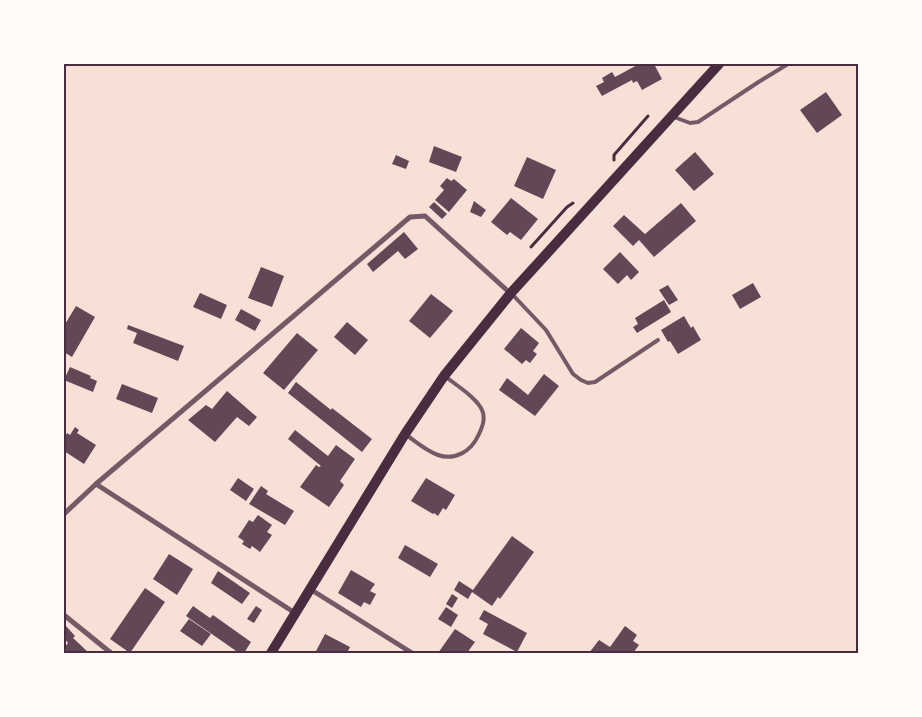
<svg xmlns="http://www.w3.org/2000/svg" width="922" height="717" font-family="Quicksand,sans-serif">
	<style>
		.building { fill: #644757 }
		.lines { fill: none; stroke-linecap: round; stroke-linejoin: round }
		.path { stroke: #4a2c40; stroke-width: 3 }
		.service { stroke: #755966; stroke-width: 4 }
		.minor { stroke: #755966; stroke-width: 5 }
		.secondary { stroke: #4a2c40; stroke-width: 10 }
		.neatline { fill: none; stroke: #4a2c40; stroke-width: 2 }
	</style>
	<rect width="100%" height="100%" fill="#f7e1d7"/>
	<g class="building">
		<path d="M639,64H654L662,79L642,90L637,81L633,83L632,80L602,96L596,86L604,82L602,78L612,72L615,77Z"/>
		<path d="M826,92L842,115L817,133L800,110Z"/>
		<path d="M434,146L462,157L456,172L429,162Z"/>
		<path d="M695,152L714,174L694,191L675,170Z"/>
		<path d="M396,155L409,161L406,169L392,164Z"/>
		<path d="M527,157L556,170L543,199L514,186Z"/>
		<path d="M447,178L451,181L454,179L467,190L449,212L435,200L444,190L440,186Z"/>
		<path d="M511,198L538,219L521,240L510,232L507,235L491,222Z"/>
		<path d="M474,201L486,210L481,217L470,212Z"/>
		<path d="M434,202L447,214L442,219L429,207Z"/>
		<path d="M681,203L696,221L654,257L639,240L633,246L613,226L624,215L645,234Z"/>
		<path d="M404,232L418,249L405,259L398,251L373,272L367,264Z"/>
		<path d="M620,252L639,272L631,280L627,275L618,284L603,269Z"/>
		<path d="M261,267L284,276L272,307L248,298Z"/>
		<path d="M753,283L761,297L740,309L732,295Z"/>
		<path d="M668,285L678,300L669,305L659,290Z"/>
		<path d="M200,293L227,305L221,319L193,307Z"/>
		<path d="M431,294L453,311L430,338L409,321Z"/>
		<path d="M664,300L671,312L637,333L633,327L638,324L635,318Z"/>
		<path d="M76,306L95,317L72,357L64,352V326Z"/>
		<path d="M241,309L261,320L255,331L235,320Z"/>
		<path d="M684,316L691,328L693,326L701,340L678,354L670,341L668,342L661,330Z"/>
		<path d="M347,322L368,340L355,355L334,337Z"/>
		<path d="M128,325L184,346L178,361L133,343L137,333L127,329Z"/>
		<path d="M521,328L539,343L533,351L537,354L530,363L526,360L522,364L504,349Z"/>
		<path d="M297,333L318,350L284,390L263,373Z"/>
		<path d="M70,367L91,376L90,378L97,381L93,392L64,380Z"/>
		<path d="M544,374L559,386L535,416L499,390L507,378L528,395Z"/>
		<path d="M296,382L331,410L332,408L372,439L362,452L288,393Z"/>
		<path d="M122,384L158,398L152,413L116,399Z"/>
		<path d="M227,391L257,417L249,426L237,417L215,442L188,420L206,405L212,409Z"/>
		<path d="M75,427L79,430L77,433L96,445L84,464L64,451V438L67,433L70,435Z"/>
		<path d="M295,430L328,456L336,445L355,459L340,481L344,485L329,507L300,487L316,465L319,467L321,466L288,439Z"/>
		<path d="M238,478L254,489L246,501L230,490Z"/>
		<path d="M426,478L455,495L446,510L443,508L438,516L434,513L433,514L411,501Z"/>
		<path d="M261,486L268,491L266,494L294,511L285,525L249,504Z"/>
		<path d="M258,515L272,525L267,532L272,535L260,552L252,546L250,549L242,544L244,541L238,537L249,520L253,522Z"/>
		<path d="M512,536L534,552L500,599L498,597L492,606L472,592L468,599L454,590L459,581L473,590Z"/>
		<path d="M405,545L438,564L430,577L398,558Z"/>
		<path d="M169,554L193,569L177,595L153,579Z"/>
		<path d="M351,570L375,584L370,591L376,594L370,605L364,602L361,607L338,593Z"/>
		<path d="M218,571L250,593L242,604L211,583Z"/>
		<path d="M145,588L165,602L130,653L110,639Z"/>
		<path d="M452,594L458,598L452,608L446,604Z"/>
		<path d="M193,606L210,618L213,615L251,642L244,653H239L186,616Z"/>
		<path d="M256,606L262,610L254,623L247,619Z"/>
		<path d="M446,607L458,615L451,627L438,619Z"/>
		<path d="M484,610L527,633L517,652L483,634L488,624L479,619Z"/>
		<path d="M189,619L211,634L202,646L180,631Z"/>
		<path d="M66,626L75,636L73,638L89,653H64V648L68,643L64,638V629Z"/>
		<path d="M625,626L637,635L633,641L639,645L633,653H629L626,651L625,653H589L599,640L610,647Z"/>
		<path d="M455,629L475,642L467,653H438Z"/>
		<path d="M325,634L350,647L347,653H315Z"/>
	</g>
	<g class="lines">
		<g class="path">
			<path d="M614,160V155L648,116"/>
			<path d="M531,247L567,207L573,203"/>
		</g>
		<g class="service">
			<path d="M674,117L690,123L698,122L757,83L788,64"/>
			<path d="M511,293L546,330L573,374L581,380L588,383L595,382L658,340"/>
			<path d="M405,434C415,441 426,451 438,455C455,461 471,451 478,436C482,428 486,419 482,410C477,398 456,385 446,377"/>
		</g>
		<g class="minor">
			<path d="M96,484L295,613"/>
			<path d="M64,514L96,484L410,217L425,216L510,293"/>
			<path d="M310,589L412,653"/>
			<path d="M64,615L111,653"/>
		</g>
		<path class="secondary" d="M271,653L405,434L444,376L511,293L719,64"/>
	</g>
	<rect width="922" height="717" fill="none" stroke="#fffaf5" stroke-width="130"/>
	<rect x="65" y="65" width="792" height="587" class="neatline"/>
</svg>
